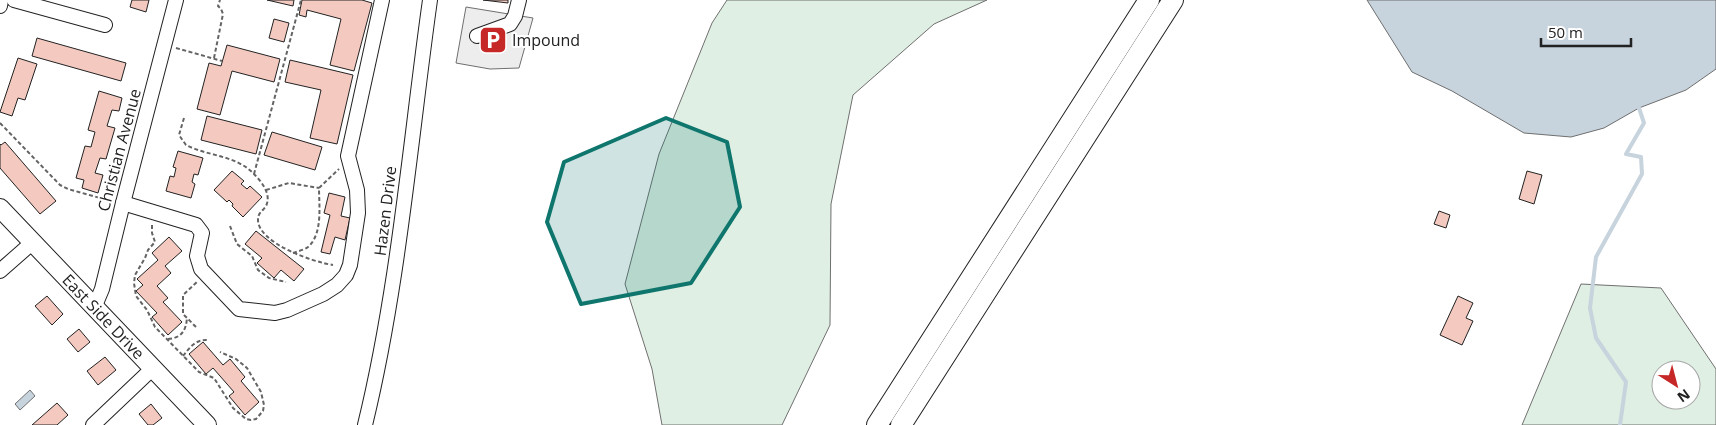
<svg xmlns="http://www.w3.org/2000/svg" width="1716" height="425" font-family="'Open Sans',sans-serif">
	<style>
		.green { fill: #e0efe3; stroke: #6f6f6f; fill-rule: evenodd }
		.parking { fill: #ededed; stroke: #6f6f6f }
		.water { fill: #c7d3dd; stroke: #6f6f6f }
		.lines { fill: none; stroke-linecap: round; stroke-linejoin: round }
		.stream { stroke: #c7d3dd; stroke-width: 4 }
		.building { fill: #f3c9c0; stroke: #222 }
		.minor-casing { stroke: #222; stroke-width: 16 }
		.major-casing { stroke: #222; stroke-width: 20 }
		.highway-casing { stroke: #222; stroke-width: 22 }
		.path { stroke: #646464; stroke-width: 2; stroke-dasharray: 4 2.5; stroke-linecap: butt }
		.minor { stroke: #fff; stroke-width: 14 }
		.major { stroke: #fff; stroke-width: 18 }
		.highway { stroke: #fff; stroke-width: 20 }
		.marked { fill: #0f766e; fill-opacity: 0.2; stroke: #0f766e; stroke-width: 4; stroke-linejoin: round }
		.labels { text-anchor: middle; stroke-width: 4; stroke-linejoin: round; paint-order: stroke }
		.poi-label { font-size: 16px; fill: #222; stroke: #fff; text-anchor: start }
		.street-label { font-size: 16px; fill: #222; stroke: #fff }
	</style>
	<rect width="100%" height="100%" fill="#fff"/>
	<g class="green">
		<path d="M727 0H987L934 24 853 95 831 204 830 325 782 425H662L652 369 625 284 659 154 712 23Z"/>
		<path d="M1581 284 1661 288 1716 369V425H1522ZM1661 370H1691V400H1661Z"/>
	</g>
	<path class="parking" d="M466 7 533 18 519 68 490 69 456 63Z"/>
	<g class="water">
		<path d="M1367 0H1716V69L1686 90 1639 108 1604 128 1571 137 1524 133 1452 91 1412 72Z"/>
		<path d="M30 390 35 396 20 410 15 404Z"/>
	</g>
	<g class="lines">
		<path class="stream" d="M1620 425 1626 382 1596 338 1590 308 1596 257 1642 174 1641 157 1626 154 1644 123 1639 108"/>
	</g>
	<g class="building">
		<path d="M132 0H149L146 12 130 7Z"/>
		<path d="M267 0H294L293 6Z"/>
		<path d="M302 0H362L372 3 354 71 330 65 341 19 307 10 306 17 299 15Z"/>
		<path d="M483 0H508V3Z"/>
		<path d="M274 19 289 23 284 42 269 38Z"/>
		<path d="M37 38 126 63 121 81 32 56Z"/>
		<path d="M227 45 280 59 274 82 232 71 220 115 197 109 209 63 221 66Z"/>
		<path d="M18 58 37 64 25 100 18 98 12 116 0 112Z"/>
		<path d="M290 60 353 75 337 144 310 138 321 90 285 82Z"/>
		<path d="M99 91 122 98 119 111 112 110 107 126 115 128 106 159 100 158 95 173 103 175 98 193 82 188 84 180 76 178 85 146 91 147 95 132 88 130Z"/>
		<path d="M207 116 262 130 256 154 201 140Z"/>
		<path d="M272 132 322 147 315 170 264 155Z"/>
		<path d="M5 142 56 201 40 214 0 168V144L1 145Z"/>
		<path d="M178 151 203 158 198 175 194 174 192 182 195 184 191 198 166 191 170 176 174 177 176 168 173 167Z"/>
		<path d="M232 171 244 181 241 184 247 189 250 186 262 197 243 217 232 206 233 204 229 200 227 202 214 190Z"/>
		<path d="M1527 171 1542 175 1534 204 1519 199Z"/>
		<path d="M329 193 345 197 341 216 350 218 345 240 335 237 330 254 321 252 330 215 324 213Z"/>
		<path d="M1439 211 1450 215 1446 228 1434 224Z"/>
		<path d="M256 231 304 269 294 281 281 270 274 278 257 263 262 258 245 244Z"/>
		<path d="M169 237 182 251 165 266 171 273 157 286 168 298 163 302 182 322 168 335 152 317 157 313 136 291 143 285 137 279 158 260 152 253Z"/>
		<path d="M47 296 63 314 52 325 35 306Z"/>
		<path d="M1458 296 1473 303 1466 318 1473 321 1462 345 1440 335Z"/>
		<path d="M79 329 90 342 78 352 67 339Z"/>
		<path d="M203 342 223 365 230 359 245 377 241 381 259 402 245 415 229 396 234 392 213 368 206 374 189 354Z"/>
		<path d="M105 357 116 370 98 385 87 371Z"/>
		<path d="M57 403 68 415 57 425H32Z"/>
		<path d="M151 404 162 418 153 425H148L139 414Z"/>
	</g>
	<g class="lines">
		<g class="minor-casing">
			<g id="minor">
				<path d="M14 0 105 25"/>
				<path d="M0 6 1 0"/>
				<path d="M477 36 510 24 515 16 519 0"/>
				<path d="M123 203 196 225 202 233 197 256 201 269 239 309 275 313 287 310 323 294 337 285 346 275 350 265 358 213 357 190 348 156 382 0"/>
				<path d="M0 271 33 242"/>
				<path d="M94 308 102 289 123 203 176 0"/>
				<path d="M93 425 152 369"/>
				<path d="M365 425C399 285 410 142 430 0"/>
			</g>
		</g>
		<g class="major-casing">
			<g id="major">
				<path id="s1" d="M0 208 207 425"/>
			</g>
		</g>
		<g class="highway-casing">
			<g id="highway">
				<path d="M877 425 1149 0"/>
				<path d="M901 425 1173 0"/>
			</g>
		</g>
		<g class="path">
			<path d="M176 48 222 61"/>
			<path d="M214 58 223 14 221 9 218 6 220 0"/>
			<path d="M184 118 179 135 186 145C207 156 235 155 253 173 261 181 272 194 266 206 263 211 258 213 258 219 257 243 313 262 333 265"/>
			<path d="M0 123 60 185 68 189 111 201"/>
			<path d="M254 174 301 0"/>
			<path d="M266 190 289 183 319 188"/>
			<path d="M152 225V233L155 242 148 250 145 258 135 275 134 283 136 296 147 310 155 327 199 372 214 378 233 408 246 419 251 420 256 419 263 411 264 405 261 392 247 368 236 359 220 352"/>
			<path d="M230 226 237 244 252 256 258 270 269 278 286 282"/>
			<path d="M293 253C298 251 304 250 308 247 323 234 319 205 319 188L339 169"/>
			<path d="M196 327 183 314V295L197 282"/>
			<path d="M168 339C182 338 186 330 187 318"/>
			<path d="M183 356C190 347 196 339 208 340"/>
		</g>
		<use href="#minor" class="minor"/>
		<use href="#major" class="major"/>
		<use href="#highway" class="highway"/>
	</g>
	<path class="marked" d="M666 118 727 142 740 207 691 283 581 304 547 222 564 162Z"/>
	<defs>
		<g id="parking-square" transform="scale(1.4375)"><rect x="-9" y="-9" width="18" height="18" rx="4" fill="#c62828" stroke="#fff"/><path d="M-3.5-5.5H1a3.5 3.5 0 0 1 0 7H-1V5.5H-3.5ZM-1-3.4V-.6H.8a1.4 1.4 0 0 0 0-2.8Z" fill="#fff"/></g>
	</defs>
	<g fill-rule="evenodd">
		<use href="#parking-square" x="493" y="40"/>
	</g>
	<g class="labels">
		<g class="poi-label">
			<text x="512" y="46">Impound</text>
		</g>
		<g class="street-label">
			<text transform="translate(119 150) rotate(-75)" y="6">Christian Avenue</text>
			<text transform="translate(385 211) rotate(-83)" y="6">Hazen Drive</text>
			<text dy="6" stroke="none"><textPath href="#s1" startOffset="150">East Side Drive</textPath></text>
		</g>
	</g>
	<g transform="translate(1676 385) rotate(144)"><circle r="24" fill="#ffffff" stroke="#a7a7a7"/>
	<path d="M0-4L9 19L0 12L-9 19Z" fill="#c62828"/>
	<text y="-8" font-size="14" font-weight="bold" text-anchor="middle" fill="#222222">N</text>
	</g>
	<path d="M1541 38v8h90v-8" fill="none" stroke="#222222" stroke-width="2.5"/>
	<text x="1548" y="38" font-size="15" fill="#222222" stroke="#ffffff" stroke-width="4" paint-order="stroke">50 m</text>
</svg>
